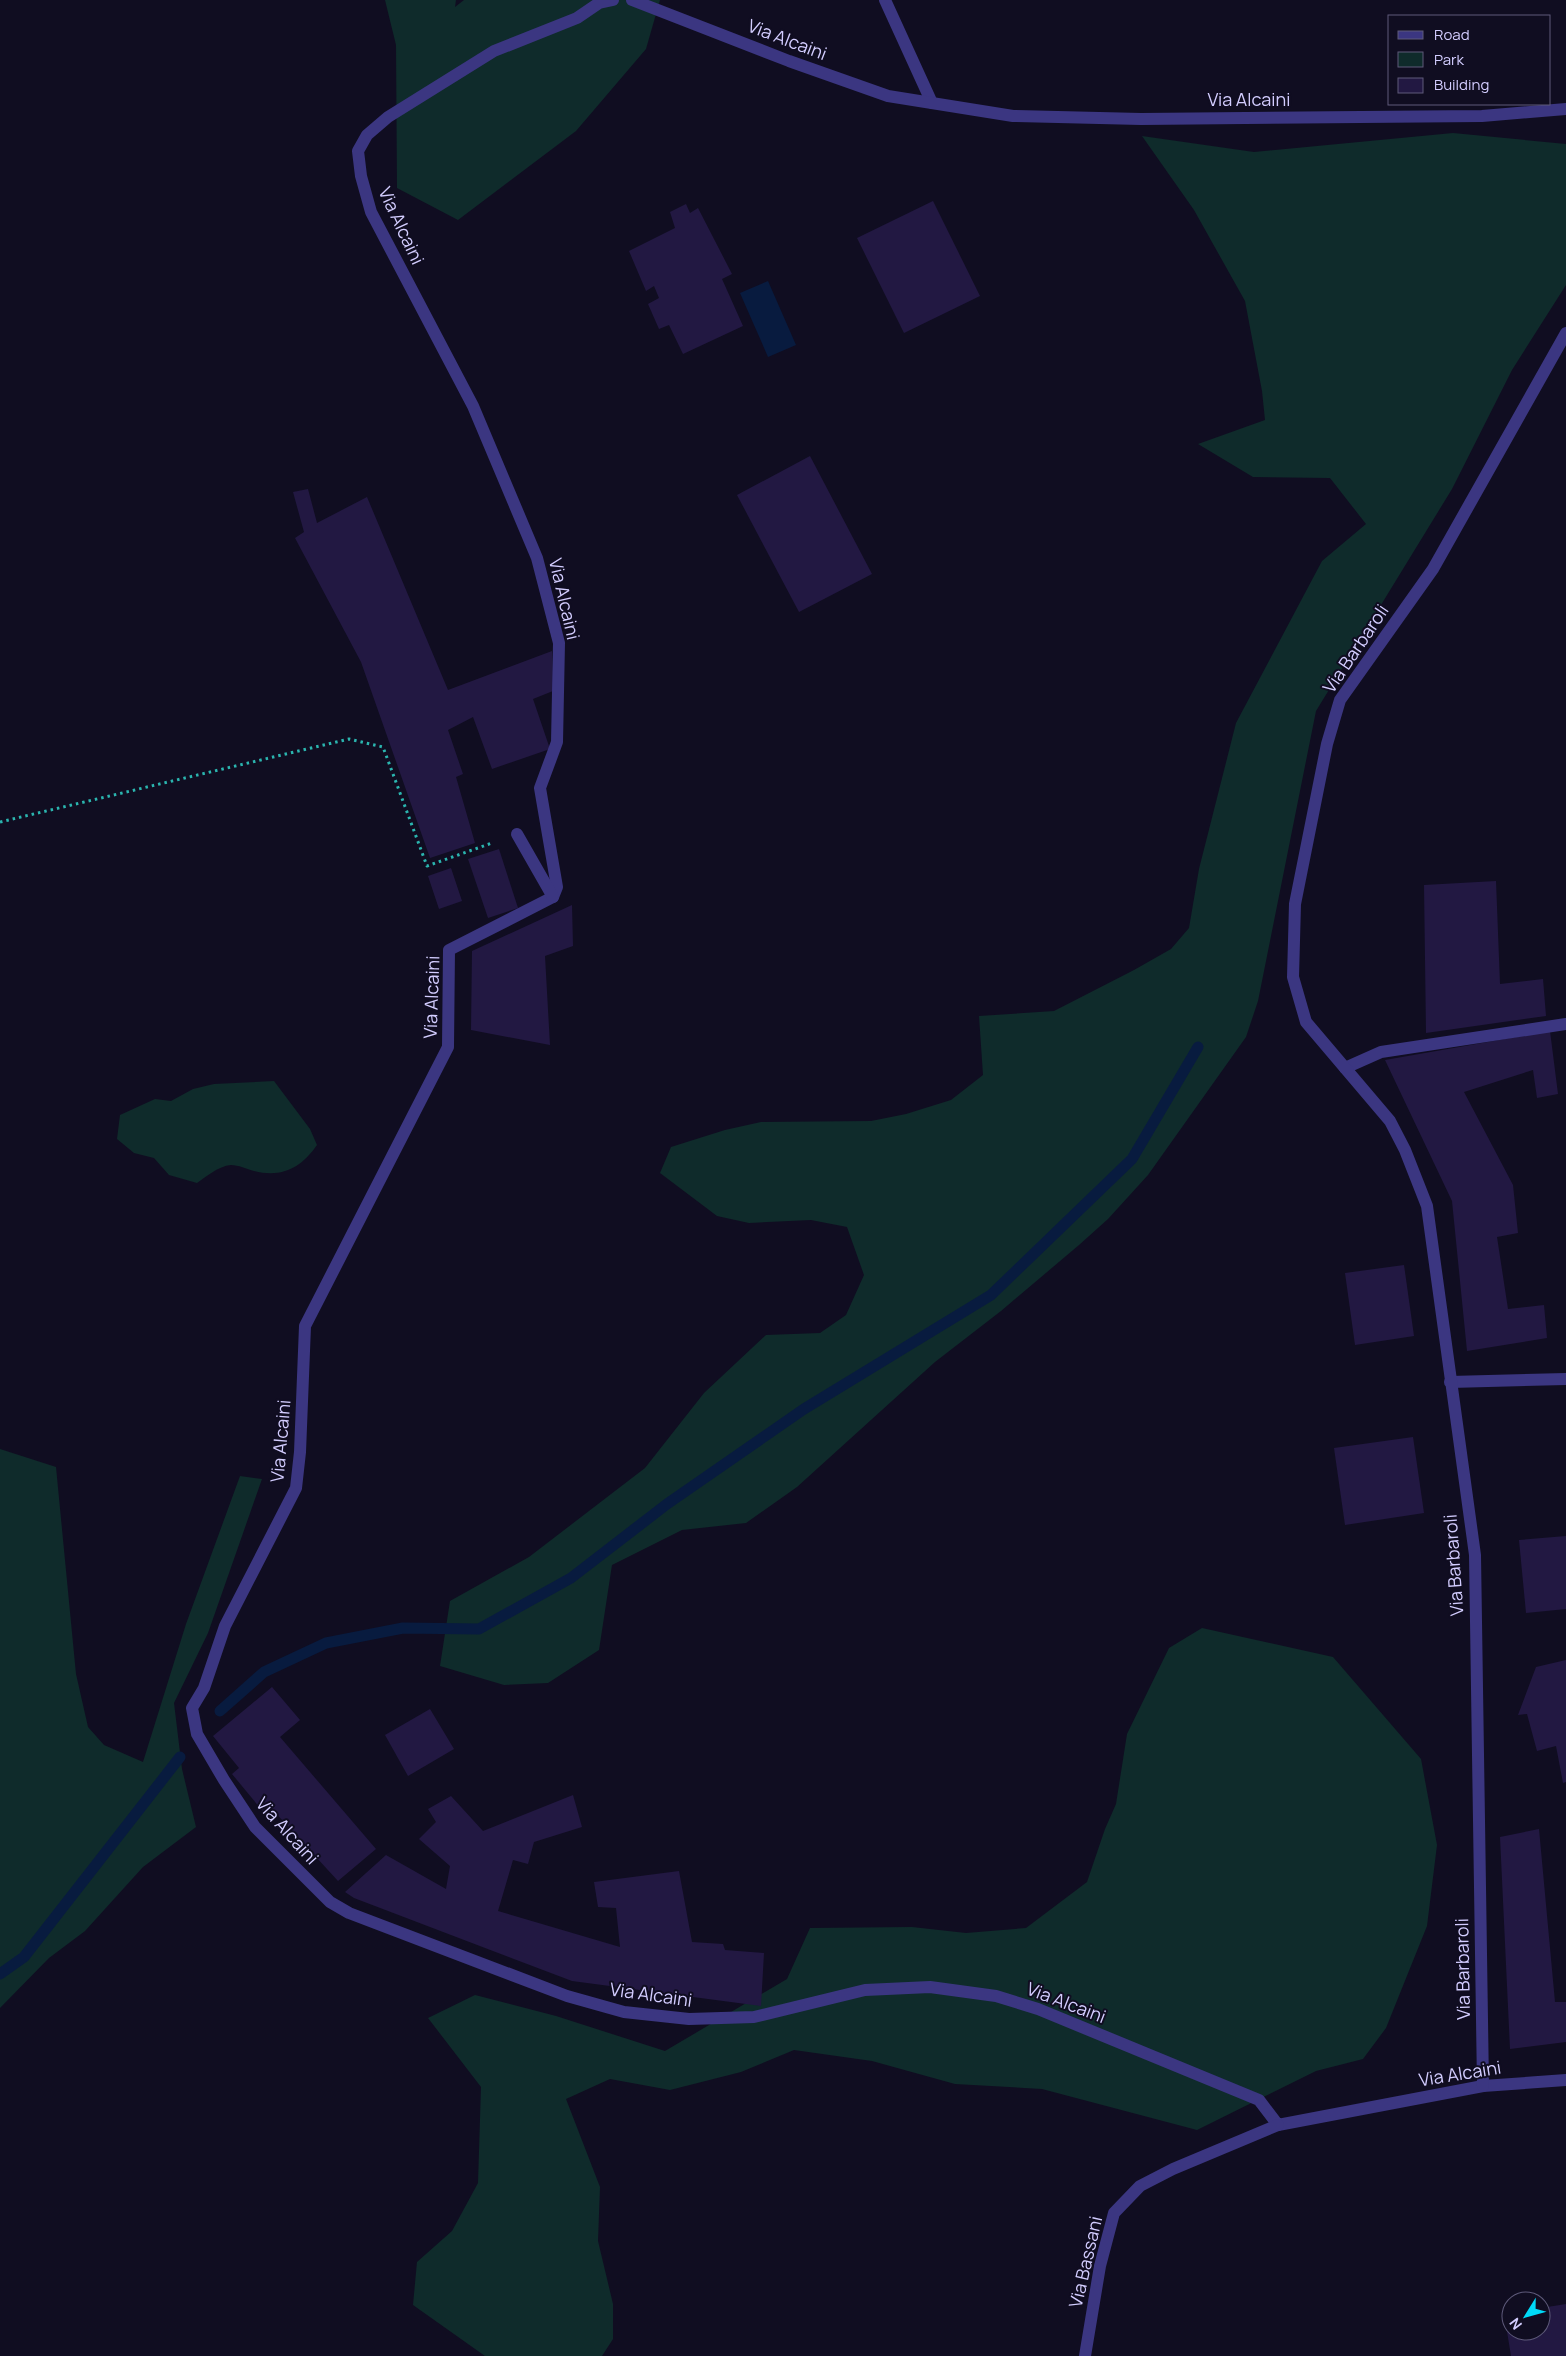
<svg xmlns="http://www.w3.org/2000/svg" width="1566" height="2356" font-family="Manrope,sans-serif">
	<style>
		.green { fill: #0f2b2b }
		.water { fill: #081b3f }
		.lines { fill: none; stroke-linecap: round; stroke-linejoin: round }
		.stream { stroke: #081b3f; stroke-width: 11 }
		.building { fill: #221842 }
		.path { stroke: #2bb5af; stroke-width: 3; stroke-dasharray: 2.5 4; stroke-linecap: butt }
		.service { stroke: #3b3681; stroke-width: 12 }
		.minor { stroke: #3b3681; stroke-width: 12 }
		.labels { text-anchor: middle; stroke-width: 4; stroke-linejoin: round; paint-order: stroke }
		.street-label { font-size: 18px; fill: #d3cdff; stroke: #100d21 }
	</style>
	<rect width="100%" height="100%" fill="#100d21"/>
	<g class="green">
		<path d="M385 0H456L455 7 464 0H660L646 49 576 131 458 220 397 188 396 45Z"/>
		<path d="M1453 133 1566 144V285L1512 370 1452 489 1316 711 1258 1001 1246 1037 1148 1175 1108 1219 1079 1245 1001 1311 935 1362 797 1487 746 1523 682 1530 612 1565 599 1650 548 1683 504 1685 440 1666 450 1601 529 1557 645 1468 704 1393 766 1335 820 1333 846 1315 864 1275 847 1227 811 1220 749 1223 717 1216 660 1173 671 1147 725 1130 761 1122 871 1121 906 1114 951 1100 983 1075 979 1016 1054 1011 1134 970 1171 949 1189 928 1199 869 1236 723 1322 561 1366 524 1330 478 1253 477 1198 444 1265 420 1262 391 1245 301 1194 210 1142 136 1254 152Z"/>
		<path d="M274 1081 310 1129 317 1145C301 1168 282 1178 254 1171 247 1169 238 1165 231 1165 218 1166 206 1177 197 1183L169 1175 154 1158 134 1153 117 1139 120 1115 155 1099 171 1101 193 1089 214 1084Z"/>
		<path d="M0 1449 56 1467 76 1674 88 1727 104 1745 143 1762 186 1624 240 1476 262 1479 208 1633 174 1703 182 1769 196 1827 143 1867 85 1931 49 1958 0 2008Z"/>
		<path d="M1202 1628 1333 1657 1421 1759 1437 1845 1427 1926 1386 2028 1363 2059 1316 2071 1197 2130 1042 2089 955 2084 872 2061 794 2050 741 2072 670 2090 610 2079 566 2099 600 2187 598 2241 613 2304V2339L602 2356H485L413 2305 417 2262 452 2231 478 2183 481 2087 428 2018 475 1995 556 2016 665 2051 787 1979 810 1928 912 1927 966 1933 1026 1928 1087 1882 1105 1829 1116 1804 1127 1734 1169 1648Z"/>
	</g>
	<path class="water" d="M768 281 796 345 768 357 740 293Z"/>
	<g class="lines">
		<g class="stream">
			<path d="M220 1711 264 1672 326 1643 403 1628 479 1629 571 1578 667 1504 804 1409 991 1295 1132 1159 1198 1047"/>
			<path d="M0 1974 24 1957 180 1757"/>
		</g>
	</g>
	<g class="building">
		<path d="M933 201 980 296 904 333 857 238Z"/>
		<path d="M686 204 690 213 698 208 732 274 722 279 743 326 683 354 669 325 659 329 648 304 659 298 654 286 646 291 629 251 675 228 670 212Z"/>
		<path d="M810 456 872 574 799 612 737 495Z"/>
		<path d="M308 489 317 523 367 497 448 690 552 651 553 691 533 699 550 749 492 769 473 717 448 730 463 774 456 777 475 843 430 858 361 662 295 538 304 532 293 492Z"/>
		<path d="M499 849 518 908 488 918 468 859Z"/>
		<path d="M451 868 462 901 439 909 428 876Z"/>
		<path d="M1496 881 1500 984 1543 979 1546 1016 1426 1033 1424 885Z"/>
		<path d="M572 905 573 946 545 956 550 1045 471 1030 472 951Z"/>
		<path d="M1550 1031 1558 1094 1537 1098 1533 1070 1464 1092 1513 1185 1518 1233 1497 1237 1508 1309 1544 1305 1547 1338 1467 1351 1452 1201 1385 1060Z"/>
		<path d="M1404 1265 1414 1336 1355 1345 1345 1273Z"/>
		<path d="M1413 1437 1424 1513 1345 1525 1334 1448Z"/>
		<path d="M1566 1536V1609L1526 1613 1519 1540Z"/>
		<path d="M1566 1660V1782L1563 1783 1556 1746 1537 1751 1527 1714 1518 1715 1536 1667Z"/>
		<path d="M272 1687 300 1720 280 1737 376 1849 338 1881 272 1809 265 1814 232 1774 239 1768 213 1736Z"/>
		<path d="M430 1709 454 1749 408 1776 385 1735Z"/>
		<path d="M573 1795 582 1827 534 1842 528 1864 513 1860 498 1911 620 1947 616 1908 598 1907 594 1882 679 1871 692 1942 723 1944 725 1950 764 1953 761 2006 572 1981 354 1898 345 1892 386 1855 446 1889 450 1866 419 1839 436 1822 428 1809 451 1796 483 1831Z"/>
		<path d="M1539 1829 1555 2002H1566V2042L1510 2049 1500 1837Z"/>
		<path d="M1566 2304V2356H1511L1504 2313 1511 2312V2331H1541V2308Z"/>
	</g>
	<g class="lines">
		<path class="path" d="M0 822 349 739 383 747 427 866 492 843"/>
		<path class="service" d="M885 0 932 103"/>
		<g class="minor">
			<path d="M613 0 599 3 577 18 494 51 388 117 367 135 358 151 361 176 371 212 473 406 537 558 559 643 557 742 540 788 557 887 553 897 449 950 448 1047 305 1326 300 1452 296 1488 225 1626 204 1688 192 1708 197 1734 224 1780 255 1827 330 1902 349 1913 567 1996 624 2012 689 2019 754 2017 865 1990 930 1987 996 1996 1038 2009 1259 2100 1278 2125 1483 2086 1566 2080"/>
			<path d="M632 0 789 61 888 96 1013 116 1141 119 1482 116 1566 109"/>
			<path d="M517 834 553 897"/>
			<path d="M1345 1068 1381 1052 1566 1024"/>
			<path d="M1450 1382 1566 1379"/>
			<path d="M1483 2086 1475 1555 1427 1206 1405 1150 1390 1121 1306 1022 1293 977 1295 904 1327 744 1340 700 1433 569 1566 333"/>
			<path d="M1085 2356 1100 2266 1114 2213 1140 2186 1173 2169 1278 2125"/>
		</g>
	</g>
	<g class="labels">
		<g class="street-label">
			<text transform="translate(787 40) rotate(21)" y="6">Via Alcaini</text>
			<text x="1249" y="106">Via Alcaini</text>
			<text transform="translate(401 226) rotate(65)" y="6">Via Alcaini</text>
			<text transform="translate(564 599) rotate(77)" y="6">Via Alcaini</text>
			<text transform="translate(1356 649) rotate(-56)" y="6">Via Barbaroli</text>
			<text transform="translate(432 997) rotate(-88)" y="6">Via Alcaini</text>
			<text transform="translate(281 1441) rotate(-85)" y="6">Via Alcaini</text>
			<text transform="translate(1454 1565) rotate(-94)" y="6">Via Barbaroli</text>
			<text transform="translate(287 1831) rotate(48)" y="6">Via Alcaini</text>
			<text transform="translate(1463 1969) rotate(-91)" y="6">Via Barbaroli</text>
			<text transform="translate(651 1995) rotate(8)" y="6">Via Alcaini</text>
			<text transform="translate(1066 2003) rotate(21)" y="6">Via Alcaini</text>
			<text transform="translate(1460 2074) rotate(-9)" y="6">Via Alcaini</text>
			<text transform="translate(1086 2262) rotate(-77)" y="6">Via Bassani</text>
		</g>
	</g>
	<rect x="1388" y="15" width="162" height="90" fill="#100d21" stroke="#5e5a7a"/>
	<rect x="1398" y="31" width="25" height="8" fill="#3b3681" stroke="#5e5a7a"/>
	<text x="1434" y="40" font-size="15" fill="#d3cdff">Road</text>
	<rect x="1398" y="52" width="25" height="15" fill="#0f2b2b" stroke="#5e5a7a"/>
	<text x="1434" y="65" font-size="15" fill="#d3cdff">Park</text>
	<rect x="1398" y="78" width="25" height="15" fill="#221842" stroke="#5e5a7a"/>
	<text x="1434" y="90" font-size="15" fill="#d3cdff">Building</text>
	<g transform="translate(1526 2316) rotate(233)"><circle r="24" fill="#100d21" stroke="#5e5a7a"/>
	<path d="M0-4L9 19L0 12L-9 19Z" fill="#00daf8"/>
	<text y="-8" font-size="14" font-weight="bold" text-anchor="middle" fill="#d3cdff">N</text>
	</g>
</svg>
